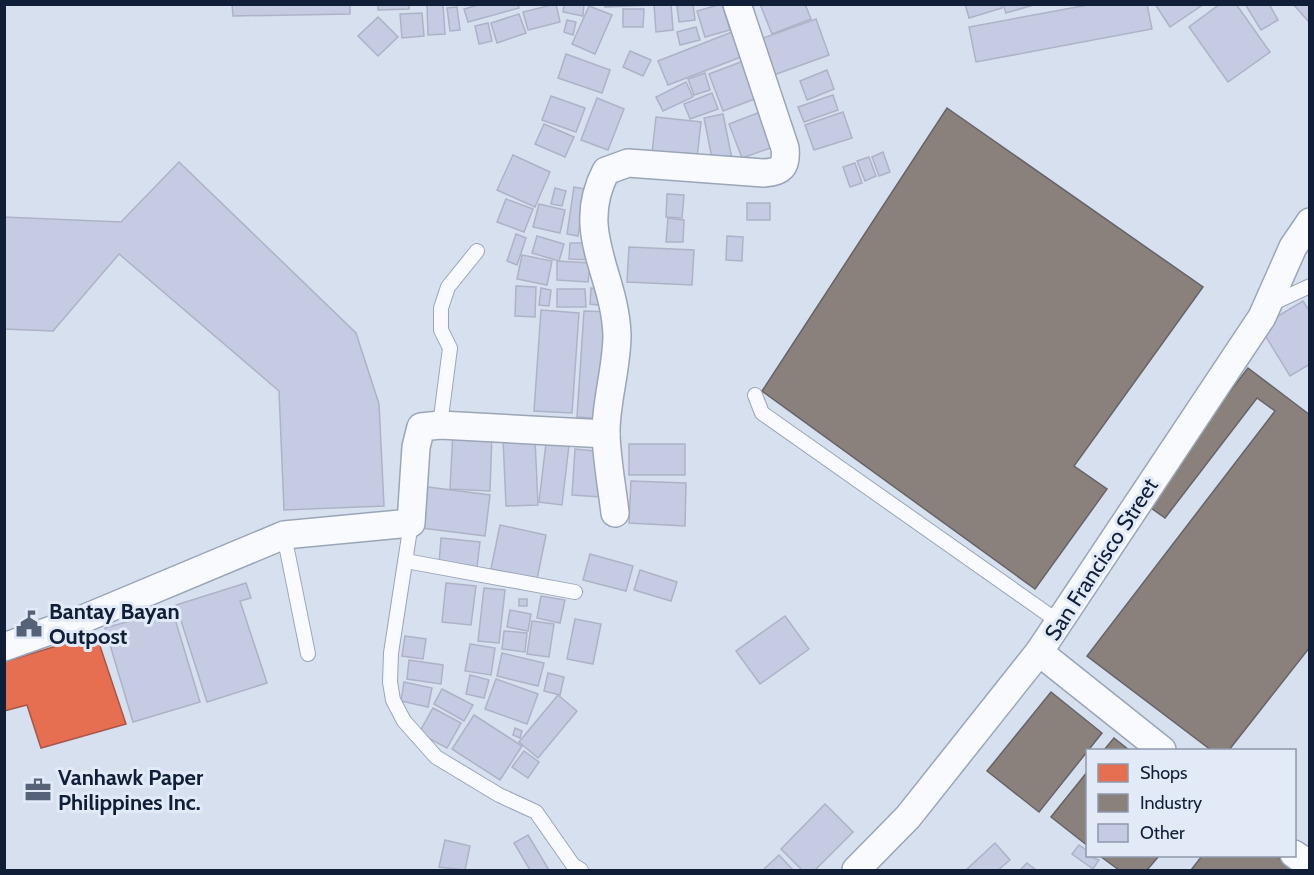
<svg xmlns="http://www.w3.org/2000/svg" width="1314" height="875" font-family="Cabin,sans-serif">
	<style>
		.shops { fill: #e76f51; stroke: #a6574a; stroke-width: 1.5 }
		.industry { fill: #8a817c; stroke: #656368; stroke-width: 1.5 }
		.building { fill: #c6cbe4; stroke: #aeb2c7; stroke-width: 1.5 }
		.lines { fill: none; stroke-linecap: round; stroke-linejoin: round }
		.lane-casing { stroke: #9aa5b8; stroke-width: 16 }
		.street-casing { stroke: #9aa5b8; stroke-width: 30 }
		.lane { stroke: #f9fafd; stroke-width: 14 }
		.street { stroke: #f9fafd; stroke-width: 27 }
		.labels { text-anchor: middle; stroke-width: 6; stroke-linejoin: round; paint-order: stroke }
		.street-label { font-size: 22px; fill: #101e38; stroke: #e2eaf8 }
		.poi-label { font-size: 22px; font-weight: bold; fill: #101e38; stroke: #e2eaf8; text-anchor: start }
	</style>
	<rect width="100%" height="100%" fill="#d7e0ef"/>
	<path class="shops" d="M96 634 126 724 41 748 27 705 4 711V662Z"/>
	<g class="industry">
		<path d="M947 108 1203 287 1074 466 1107 489 1035 589 762 391Z"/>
		<path d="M1248 368 1310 415V647L1229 750H1211L1087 656 1275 411 1257 398 1165 518 1144 503Z"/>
		<path d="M1051 692 1102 733 1039 812 987 771Z"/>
		<path d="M1114 738 1129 750H1104Z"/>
		<path d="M1088 771V846L1051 817Z"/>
		<path d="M1100 856H1159L1147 870H1119Z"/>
		<path d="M1202 856H1276L1296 870H1191Z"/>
	</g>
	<g class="building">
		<path d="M232 4H350V14L233 16Z"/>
		<path d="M378 4H409V9L378 10Z"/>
		<path d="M443 4 445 34 428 35 427 5Z"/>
		<path d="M482 4H518L519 8 468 22 464 9Z"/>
		<path d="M556 4 560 22 528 30 523 12Z"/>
		<path d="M564 4H584L583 16 563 12Z"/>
		<path d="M605 4H653V5L605 7Z"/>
		<path d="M654 4H671L673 30 656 32Z"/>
		<path d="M693 4 695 20 679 22 677 6Z"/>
		<path d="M722 4 730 30 705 37 697 11Z"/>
		<path d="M760 4H805L811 19 772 34Z"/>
		<path d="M965 4H1001L1002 8 969 18Z"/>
		<path d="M1003 4H1037L1006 13Z"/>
		<path d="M1093 4H1147L1152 29 976 62 969 27Z"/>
		<path d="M1155 4H1204L1170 27Z"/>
		<path d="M1220 4H1236L1270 52 1228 82 1189 27Z"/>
		<path d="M1245 4H1269L1278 20 1261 30Z"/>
		<path d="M1293 4H1310V19L1308 21Z"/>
		<path d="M589 6 612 15 595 54 572 44Z"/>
		<path d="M457 7 460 30 450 31 447 8Z"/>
		<path d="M623 9H644L643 27H623Z"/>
		<path d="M422 13 424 36 402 38 400 14Z"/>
		<path d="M519 14 526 33 497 43 491 23Z"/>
		<path d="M378 17 398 37 378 56 358 36Z"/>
		<path d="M816 19 829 55 771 76 758 40Z"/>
		<path d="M567 20 576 22 573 35 564 32Z"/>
		<path d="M488 23 492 41 479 44 475 26Z"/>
		<path d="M696 27 700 40 680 45 677 32Z"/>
		<path d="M732 32 741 57 668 85 658 61Z"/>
		<path d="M630 51 651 60 643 76 623 67Z"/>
		<path d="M566 54 610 70 602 93 558 78Z"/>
		<path d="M746 60 760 97 723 111 709 74Z"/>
		<path d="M827 70 834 89 807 100 800 81Z"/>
		<path d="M705 73 710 90 694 95 688 79Z"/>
		<path d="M686 82 693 97 663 111 656 97Z"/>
		<path d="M712 93 718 109 690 119 684 104Z"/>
		<path d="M833 95 838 110 804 122 798 107Z"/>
		<path d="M551 96 585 108 576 132 542 120Z"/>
		<path d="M597 98 624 109 608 150 581 140Z"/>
		<path d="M763 111 776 146 742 158 729 124Z"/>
		<path d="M843 112 852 138 814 150 805 125Z"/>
		<path d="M723 114 732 159 713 163 704 118Z"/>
		<path d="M656 117 701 122 697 158 652 153Z"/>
		<path d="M544 124 574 137 565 157 535 144Z"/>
		<path d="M883 152 890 172 879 176 872 157Z"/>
		<path d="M513 155 550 172 535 207 497 190Z"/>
		<path d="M869 157 876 176 865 181 857 161Z"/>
		<path d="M179 162 356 333 379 404 384 506 284 510 279 391 119 254 53 331 4 329V217L121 222Z"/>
		<path d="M855 163 862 183 850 187 843 167Z"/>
		<path d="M574 187 585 189 578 236 567 234Z"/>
		<path d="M555 188 566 191 562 206 551 204Z"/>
		<path d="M667 194 684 195 682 218 666 217Z"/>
		<path d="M506 199 533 209 524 232 497 222Z"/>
		<rect x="747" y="203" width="23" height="17"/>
		<path d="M539 204 565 210 560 233 533 227Z"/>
		<path d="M668 218 684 220 683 242H666Z"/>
		<path d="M516 234 526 238 517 265 507 261Z"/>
		<path d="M537 236 564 244 559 261 532 253Z"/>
		<path d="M727 236 743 237 742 261 726 260Z"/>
		<path d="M570 243H593V260L569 259Z"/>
		<path d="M629 247 694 250 692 285 627 282Z"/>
		<path d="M522 255 552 261 547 285 517 279Z"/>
		<path d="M557 261 590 263 588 282 557 280Z"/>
		<path d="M516 286 536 287 535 317 515 316Z"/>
		<path d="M541 288 551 290 549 306 539 305Z"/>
		<path d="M591 288 608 289 606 306 590 304Z"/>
		<path d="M557 289H585L586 307H557Z"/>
		<path d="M1303 301 1310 312V364L1290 376 1260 327Z"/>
		<path d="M541 310 579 313 572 413 534 411Z"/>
		<path d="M584 311 613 312 606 419 577 417Z"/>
		<path d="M453 431 492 433 490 491 450 489Z"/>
		<path d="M503 438 535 439 538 505 506 506Z"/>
		<path d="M546 443 569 445 562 505 539 502Z"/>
		<rect x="629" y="444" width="56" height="31"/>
		<path d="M575 449 604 452 601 497 572 495Z"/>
		<path d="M631 481 686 483 685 526 629 523Z"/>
		<path d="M428 487 490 495 485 536 422 528Z"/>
		<path d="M500 525 546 535 537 579 491 569Z"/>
		<path d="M441 538 480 542 477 567 439 564Z"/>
		<path d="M590 554 633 566 626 591 583 580Z"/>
		<path d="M640 570 677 582 671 601 634 590Z"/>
		<path d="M246 583 251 598 240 601 267 683 207 702 176 605Z"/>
		<path d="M446 583 476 586 471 625 442 622Z"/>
		<path d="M484 588 505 590 499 643 478 641Z"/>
		<path d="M541 596 565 600 560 623 537 618Z"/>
		<rect x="519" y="599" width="8" height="7"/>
		<path d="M172 609 200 702 133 722 105 628Z"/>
		<path d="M510 610 531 614 528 631 507 627Z"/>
		<path d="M785 616 809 649 760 684 736 651Z"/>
		<path d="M575 619 601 624 593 664 567 659Z"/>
		<path d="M532 621 554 624 549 657 527 654Z"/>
		<path d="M504 631 527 633 525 652 502 649Z"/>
		<path d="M405 636 426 639 423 659 402 656Z"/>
		<path d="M470 644 495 648 491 675 465 671Z"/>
		<path d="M502 653 544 663 538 686 497 676Z"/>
		<path d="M409 660 443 665 441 684 407 679Z"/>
		<path d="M548 673 564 677 560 695 544 691Z"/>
		<path d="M470 675 489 680 484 698 466 694Z"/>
		<path d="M496 679 538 694 527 724 485 709Z"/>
		<path d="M404 682 432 688 428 707 401 701Z"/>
		<path d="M442 689 473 705 464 721 434 704Z"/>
		<path d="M558 695 577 711 538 758 519 742Z"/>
		<path d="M433 708 461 723 447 748 419 733Z"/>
		<path d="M474 715 522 746 500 780 452 749Z"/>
		<path d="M515 728 522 731 520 738 513 735Z"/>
		<path d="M524 751 539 762 528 778 512 767Z"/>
		<path d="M825 804 853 832 815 870H802L781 849Z"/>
		<path d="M528 835 549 870H530L514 843Z"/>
		<path d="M445 840 470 846 465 870 439 867Z"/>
		<path d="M995 843 1010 860 998 870H966Z"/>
		<path d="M1079 845 1088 851V856L1099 860 1093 869 1072 854Z"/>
		<path d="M779 855 793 870H763Z"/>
		<path d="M1027 863 1036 870H1020Z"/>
	</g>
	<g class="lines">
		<g class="lane-casing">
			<g id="lane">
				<path d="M1269 305 1310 286"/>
				<path d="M755 395 762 413 1059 622"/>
				<path d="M440 425 450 348 441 330V308L448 287 477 251"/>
				<path d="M411 523 391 653 390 682 393 700 404 721 436 757 499 795 536 812 573 865 581 870"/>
				<path d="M284 535 308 654"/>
				<path d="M406 561 575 592"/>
			</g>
		</g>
		<g class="street-casing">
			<g id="street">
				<path d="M615 513C612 487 607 461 606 435 605 405 617 368 617 335 615 273 574 232 606 171L628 163 764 173C781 172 787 167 785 148L737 4"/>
				<path d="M4 647 83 619 284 535 411 523 416 447 421 427 440 425 606 434"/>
				<path d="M1039 652 1162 750"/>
				<path d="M1294 854 1310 865"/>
				<path d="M856 870 908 817 1039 652 1262 317 1293 247 1310 222"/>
			</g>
		</g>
		<use href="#lane" class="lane"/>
		<use href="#street" class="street"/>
	</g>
	<defs>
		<g id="civic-bare" transform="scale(2.07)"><path d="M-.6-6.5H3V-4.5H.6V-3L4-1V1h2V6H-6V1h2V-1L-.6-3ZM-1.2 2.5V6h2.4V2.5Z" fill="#566278" stroke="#e2eaf8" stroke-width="2.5" paint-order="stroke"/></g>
		<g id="office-bare" transform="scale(2.07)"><path d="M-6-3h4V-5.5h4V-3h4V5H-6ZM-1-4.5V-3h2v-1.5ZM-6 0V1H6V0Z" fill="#566278" stroke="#e2eaf8" stroke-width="2.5" paint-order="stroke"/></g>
	</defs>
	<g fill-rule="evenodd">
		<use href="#civic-bare" x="29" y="624"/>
		<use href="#office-bare" x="38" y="790"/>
	</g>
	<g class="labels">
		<g class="street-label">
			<text transform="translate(1101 559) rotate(-57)" y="8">San Francisco Street</text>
		</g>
		<g class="poi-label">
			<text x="49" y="619">Bantay Bayan<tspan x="49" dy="25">Outpost</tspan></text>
			<text x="58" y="785">Vanhawk Paper<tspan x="58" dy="25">Philippines Inc.</tspan></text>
		</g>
	</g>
	<rect width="1314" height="875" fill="none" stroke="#101e38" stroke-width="12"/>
	<rect x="1086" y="749" width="210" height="108" fill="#e2eaf8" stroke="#8e98ab" stroke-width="1.5"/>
	<rect x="1098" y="764" width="30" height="18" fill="#e76f51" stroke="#8e98ab" stroke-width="1.5"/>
	<text x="1140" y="779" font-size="18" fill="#101e38">Shops</text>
	<rect x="1098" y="794" width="30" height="18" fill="#8a817c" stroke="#8e98ab" stroke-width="1.5"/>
	<text x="1140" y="809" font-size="18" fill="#101e38">Industry</text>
	<rect x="1098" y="824" width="30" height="18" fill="#c6cbe4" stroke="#8e98ab" stroke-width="1.5"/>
	<text x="1140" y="839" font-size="18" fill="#101e38">Other</text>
</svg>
